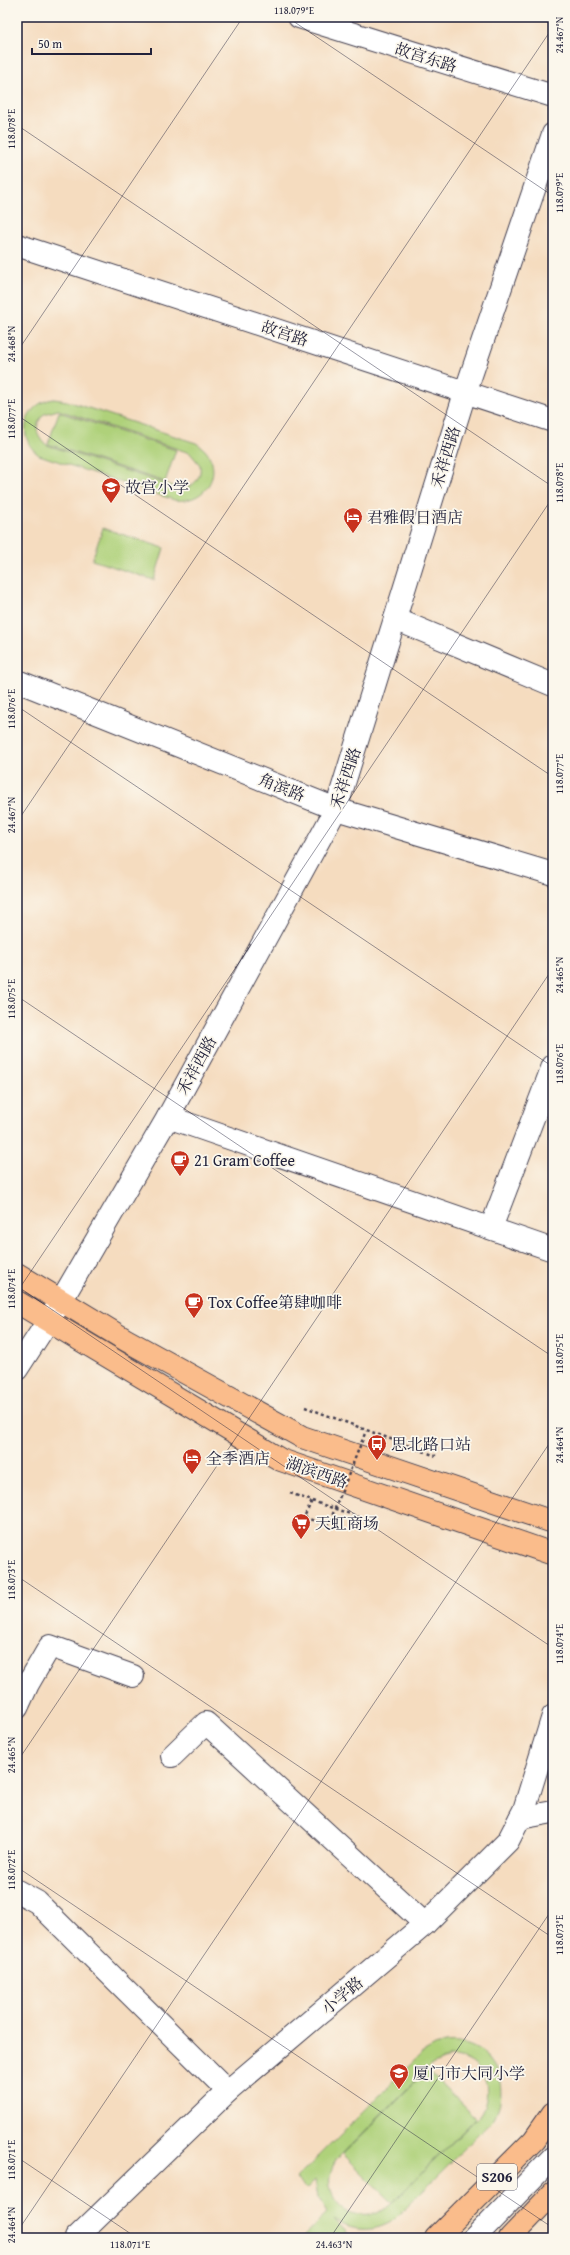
<svg xmlns="http://www.w3.org/2000/svg" width="570" height="2255" font-family="'Gentium Book Plus','Noto Serif SC',serif">
	<style>
		.green { fill: #afd17a; stroke: #687a5a; fill-rule: evenodd }
		.lines { fill: none; stroke-linecap: round; stroke-linejoin: round }
		.minor-casing { stroke: #423e4f; stroke-width: 24 }
		.major-casing { stroke: #423e4f; stroke-width: 24 }
		.path { stroke: #423e4f; stroke-width: 2.5; stroke-dasharray: 3 3; stroke-linecap: butt }
		.minor { stroke: #fff; stroke-width: 22 }
		.major { stroke: #fabc8b; stroke-width: 22 }
		.path-bridge { stroke: #423e4f; stroke-width: 2.5; stroke-dasharray: 3 3; stroke-linecap: butt }
		.ticks { fill: none; stroke: #22223b; stroke-width: 1; stroke-opacity: 0.45 }
		.labels { text-anchor: middle; stroke-width: 3.5; stroke-linejoin: round; paint-order: stroke }
		.shield { fill: #fbf7ec; stroke: #636270; stroke-width: 1 }
		.shield-label { font-size: 15px; font-weight: bold; fill: #22223b }
		.street-label { font-size: 16px; fill: #22223b; stroke: #fbf7ec }
		.poi-label { font-size: 16px; fill: #22223b; stroke: #fbf7ec; text-anchor: start }
		.neatline { fill: none; stroke: #22223b; stroke-width: 1.5 }
		.ticks-label { font-size: 10px; text-anchor: middle; fill: #22223b }
	</style>
	<rect width="100%" height="100%" fill="#fbf7ec"/>
	<filter id="ink" filterUnits="userSpaceOnUse"><feTurbulence type="fractalNoise" baseFrequency=".025" numOctaves="2"/><feDisplacementMap in="SourceGraphic" scale="8" xChannelSelector="R" yChannelSelector="G"/><feConvolveMatrix kernelMatrix="1 2 1 2 8 2 1 2 1" color-interpolation-filters="sRGB"/></filter>
	<filter id="wash" filterUnits="userSpaceOnUse"><feTurbulence type="fractalNoise" baseFrequency=".012" numOctaves="4" result="noise"/><feDisplacementMap in="SourceGraphic" scale="16" xChannelSelector="R" yChannelSelector="G"/><feGaussianBlur stdDeviation="0.9" result="paint"/><feColorMatrix in="noise" values="0 0 0 0 0 0 0 0 0 0 0 0 0 0 0 0 0 1.4 0 .05"/><feComposite in="paint" operator="in"/></filter>
	<g filter="url(#wash)">
		<rect width="100%" height="100%" fill="#f5dcbf"/>
		<g class="green">
			<path d="M54 399 67 401 196 443C228 462 211 505 174 500L39 455C15 438 25 402 54 399ZM58 410 190 453 200 465C202 478 193 489 179 488L47 445C35 437 34 425 44 414Z"/>
			<path d="M59 412 176 450 165 482 48 444Z"/>
			<path d="M103 528 164 548 154 580 92 560Z"/>
			<path d="M445 2043C488 2038 514 2081 494 2119L391 2222C372 2233 352 2231 334 2220L351 2238H301L327 2213 318 2198 315 2180 306 2189 296 2179 421 2054 435 2046ZM451 2057C484 2057 497 2092 478 2117L392 2203 476 2118 427 2070 343 2154 392 2203C359 2236 311 2197 337 2159L431 2065Z"/>
		</g>
	</g>
	<g filter="url(#ink)">
		<g class="lines">
			<g class="minor-casing">
				<g id="minor">
					<path d="M299 17 553 96"/>
					<path d="M17 245 553 421"/>
					<path d="M395 619 553 685"/>
					<path d="M17 681 336 809 553 874"/>
					<path d="M168 1117 553 1250"/>
					<path d="M491 1228 553 1066"/>
					<path d="M17 1369 61 1301 168 1117 336 809 465 393 553 134"/>
					<path d="M17 1708 28 1684 50 1646 133 1676"/>
					<path d="M172 1756 206 1723 425 1924"/>
					<path d="M520 1818 553 1812"/>
					<path d="M17 1891 37 1902 228 2091"/>
					<path d="M76 2238 228 2091 425 1924 508 1841 524 1810 553 1716"/>
					<path d="M474 2238 553 2157"/>
				</g>
			</g>
			<g class="major-casing">
				<g id="major">
					<path d="M17 1274 126 1340 302 1437 553 1522"/>
					<path d="M17 1302 281 1460 553 1554"/>
					<path d="M436 2238 534 2140 553 2113"/>
					<path d="M510 2238 553 2193"/>
				</g>
			</g>
			<g class="path">
				<path d="M305 1407 436 1456"/>
				<path d="M290 1493 312 1501 304 1517 328 1526"/>
				<path d="M312 1501 377 1523"/>
			</g>
			<use href="#minor" class="minor"/>
			<use href="#major" class="major"/>
			<path class="path-bridge" d="M328 1526 366 1431"/>
		</g>
	</g>
	<path class="ticks" d="M287 17 553 196M17 125 553 487M17 352 243 17M17 415 553 777M17 706 553 1067M17 822 553 27M17 996 553 1357M17 1286 553 1648M17 1292 553 497M17 1576 553 1938M17 1762 553 968M17 1867 553 2228M17 2157 137 2238M17 2232 553 1438M330 2238 553 1908"/>
	<defs>
		<g id="school-pin" transform="scale(1)"><path d="M0 17L-7.5 6A9.5 9.5 0 1 1 7.5 6Z" fill="#c8321e" stroke="#fbf7ec"/><path d="M0-5L7-2L0 1L-7-2ZM-4 1L0 2.5L4 1V4Q0 6-4 4Z" fill="#fff"/></g>
		<g id="hotel-pin" transform="scale(1)"><path d="M0 17L-7.5 6A9.5 9.5 0 1 1 7.5 6Z" fill="#c8321e" stroke="#fbf7ec"/><path d="M-6-4.5h1.5V1H6V5H4.5V3h-9V5H-6ZM-4 0a1.8 1.8 0 1 1 3.6 0ZM.5 0V-2.5h3Q6-2.5 6 0Z" fill="#fff"/></g>
		<g id="cafe-pin" transform="scale(1)"><path d="M0 17L-7.5 6A9.5 9.5 0 1 1 7.5 6Z" fill="#c8321e" stroke="#fbf7ec"/><path d="M-5.5-4.5H6V0H3Q3 3.5 0 3.5H-2.5Q-5.5 3.5-5.5 0ZM3-3.2v2h1.7v-2ZM-6 4.5H4V6H-6Z" fill="#fff"/></g>
		<g id="bus-pin" transform="scale(1)"><path d="M0 17L-7.5 6A9.5 9.5 0 1 1 7.5 6Z" fill="#c8321e" stroke="#fbf7ec"/><path d="M-5-6H5V4H4V6H2V4H-2V6H-4V4H-5ZM-3.5-4V0h7V-4ZM-3.5 1.2v1.5H-2V1.2ZM2 1.2v1.5H3.5V1.2Z" fill="#fff"/></g>
		<g id="supermarket-pin" transform="scale(1)"><path d="M0 17L-7.5 6A9.5 9.5 0 1 1 7.5 6Z" fill="#c8321e" stroke="#fbf7ec"/><path d="M-6-5.5h2.5l.6 2H6L4.5 2H-2.5L-4.4-4H-6ZM-1.5 3.2a1.3 1.3 0 1 0 .1 0ZM3 3.2a1.3 1.3 0 1 0 .1 0Z" fill="#fff"/></g>
	</defs>
	<g fill-rule="evenodd">
		<use href="#school-pin" x="111" y="487"/>
		<use href="#hotel-pin" x="353" y="517"/>
		<use href="#cafe-pin" x="180" y="1160"/>
		<use href="#cafe-pin" x="194" y="1302"/>
		<use href="#bus-pin" x="377" y="1444"/>
		<use href="#hotel-pin" x="192" y="1458"/>
		<use href="#supermarket-pin" x="301" y="1523"/>
		<use href="#school-pin" x="399" y="2073"/>
	</g>
	<g class="labels">
		<rect class="shield" x="477" y="2164" width="40" height="26" rx="3"/>
		<g class="shield-label">
			<text x="497" y="2182">S206</text>
		</g>
		<g class="street-label">
			<text transform="translate(426 57) rotate(17)" y="6">故宫东路</text>
			<text transform="translate(285 333) rotate(18)" y="6">故宫路</text>
			<text transform="translate(445 457) rotate(-73)" y="6">禾祥西路</text>
			<text transform="translate(345 778) rotate(-72)" y="6">禾祥西路</text>
			<text transform="translate(282 787) rotate(22)" y="6">角滨路</text>
			<text transform="translate(196 1065) rotate(-61)" y="6">禾祥西路</text>
			<text transform="translate(317 1472) rotate(19)" y="6">湖滨西路</text>
			<text transform="translate(342 1995) rotate(-40)" y="6">小学路</text>
		</g>
		<g class="poi-label">
			<text x="125" y="493">故宫小学</text>
			<text x="367" y="523">君雅假日酒店</text>
			<text x="194" y="1166">21 Gram Coffee</text>
			<text x="208" y="1308">Tox Coffee第肆咖啡</text>
			<text x="391" y="1450">思北路口站</text>
			<text x="206" y="1464">全季酒店</text>
			<text x="315" y="1529">天虹商场</text>
			<text x="413" y="2079">厦门市大同小学</text>
		</g>
	</g>
	<rect width="570" height="2255" fill="none" stroke="#fbf7ec" stroke-width="44"/>
	<path d="M32 48v6h119v-6" fill="none" stroke="#22223b" stroke-width="2"/>
	<text x="38" y="48" font-size="12" fill="#22223b" stroke="#fbf7ec" stroke-width="3" paint-order="stroke">50 m</text>
	<rect x="22" y="22" width="526" height="2211" class="neatline"/>
	<g class="ticks-label">
		<text x="294" y="14">118.079°E</text>
		<text transform="translate(559 35) rotate(-90)" y="4">24.467°N</text>
		<text transform="translate(11 129) rotate(-90)" y="4">118.078°E</text>
		<text transform="translate(559 193) rotate(-90)" y="4">118.079°E</text>
		<text transform="translate(11 344) rotate(-90)" y="4">24.468°N</text>
		<text transform="translate(11 419) rotate(-90)" y="4">118.077°E</text>
		<text transform="translate(559 483) rotate(-90)" y="4">118.078°E</text>
		<text transform="translate(11 709) rotate(-90)" y="4">118.076°E</text>
		<text transform="translate(559 774) rotate(-90)" y="4">118.077°E</text>
		<text transform="translate(11 815) rotate(-90)" y="4">24.467°N</text>
		<text transform="translate(559 975) rotate(-90)" y="4">24.465°N</text>
		<text transform="translate(11 999) rotate(-90)" y="4">118.075°E</text>
		<text transform="translate(559 1064) rotate(-90)" y="4">118.076°E</text>
		<text transform="translate(11 1289) rotate(-90)" y="4">118.074°E</text>
		<text transform="translate(559 1354) rotate(-90)" y="4">118.075°E</text>
		<text transform="translate(559 1445) rotate(-90)" y="4">24.464°N</text>
		<text transform="translate(11 1580) rotate(-90)" y="4">118.073°E</text>
		<text transform="translate(559 1644) rotate(-90)" y="4">118.074°E</text>
		<text transform="translate(11 1755) rotate(-90)" y="4">24.465°N</text>
		<text transform="translate(11 1870) rotate(-90)" y="4">118.072°E</text>
		<text transform="translate(559 1935) rotate(-90)" y="4">118.073°E</text>
		<text transform="translate(11 2160) rotate(-90)" y="4">118.071°E</text>
		<text transform="translate(11 2225) rotate(-90)" y="4">24.464°N</text>
		<text x="130" y="2248">118.071°E</text>
		<text x="334" y="2248">24.463°N</text>
	</g>
</svg>
